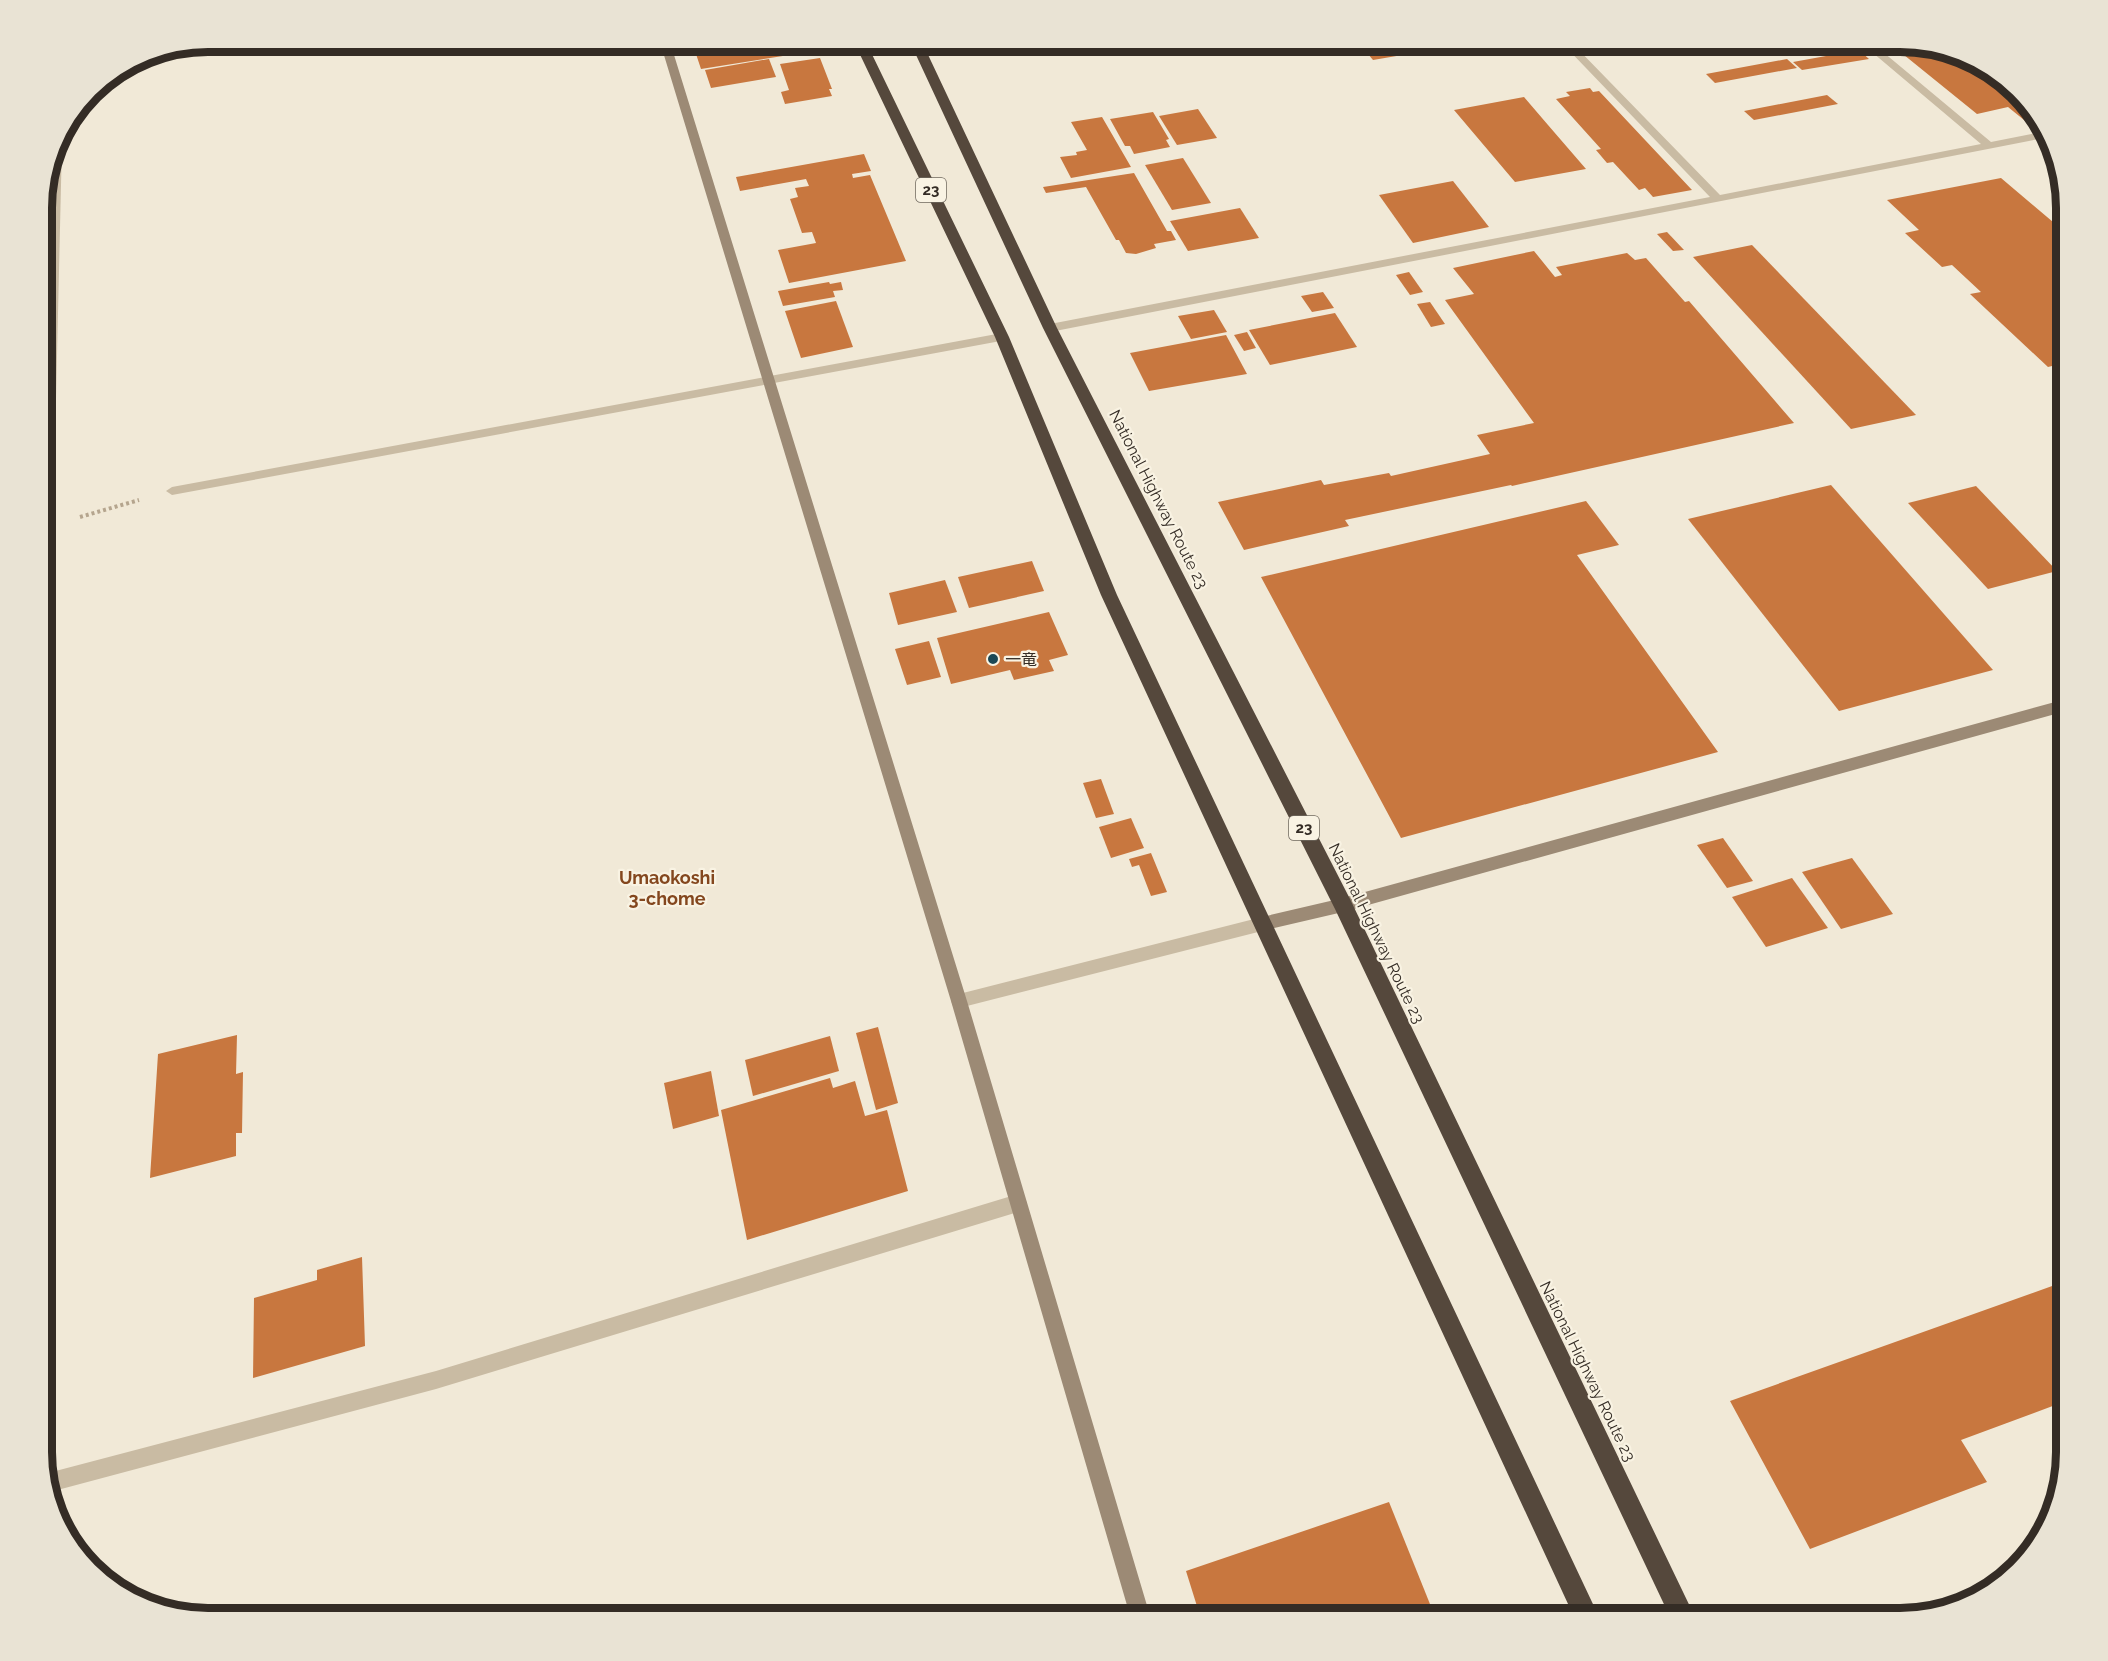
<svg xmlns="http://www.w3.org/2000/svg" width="2108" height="1661" font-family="Raleway,'Noto Sans JP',sans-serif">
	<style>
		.building { fill: #c8773f }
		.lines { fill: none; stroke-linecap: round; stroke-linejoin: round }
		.path { stroke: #b5a58e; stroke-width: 4; stroke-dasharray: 3 3; stroke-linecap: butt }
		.street { fill: #c9bba3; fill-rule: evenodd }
		.secondary { fill: #9c8a75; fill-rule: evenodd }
		.highway { fill: #55483c; fill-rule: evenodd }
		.poi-dot { fill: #1b4855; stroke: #f9f3e3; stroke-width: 2 }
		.labels { text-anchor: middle; stroke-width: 4.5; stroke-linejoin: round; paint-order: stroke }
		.shield { fill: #f9f3e3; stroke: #6f685e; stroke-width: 1.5 }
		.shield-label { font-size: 15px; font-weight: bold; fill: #342c25 }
		.street-label { font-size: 16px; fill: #342c25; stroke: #f9f3e3 }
		.poi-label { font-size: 16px; fill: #342c25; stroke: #f9f3e3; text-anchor: start }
		.neighbourhood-label { font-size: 18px; font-weight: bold; fill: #84471e; stroke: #f9f3e3 }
		.rim { fill: none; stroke: #342c25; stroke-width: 8 }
	</style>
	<rect width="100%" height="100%" fill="#f1e9d7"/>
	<g class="building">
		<path d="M692 42H811L815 51 701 69Z"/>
		<path d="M1358 42H1473V43L1373 60Z"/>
		<path d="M1888 42H1900L1963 55 2009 83 2039 122 2029 124 2008 107 1977 114Z"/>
		<path d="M1859 50 1869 59 1802 70 1793 62Z"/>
		<path d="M820 58 832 89H829L832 96 785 104 781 92 789 90 780 64Z"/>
		<path d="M769 59 776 77 711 88 705 70Z"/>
		<path d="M1787 59 1797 68 1715 83 1706 74Z"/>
		<path d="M1590 88 1593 92 1599 91 1692 190 1653 197 1645 188 1639 190 1613 162 1607 163 1596 150 1601 149 1556 99 1570 96 1566 92Z"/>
		<path d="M1827 95 1838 104 1754 120 1744 111Z"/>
		<path d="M1524 97 1548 125 1586 169 1515 182 1454 110Z"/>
		<path d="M1198 109 1217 138 1177 145 1159 116Z"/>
		<path d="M1153 112 1169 139 1166 140 1170 147 1134 154 1130 146H1125L1110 119Z"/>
		<path d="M1102 117 1131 167 1071 178 1060 157 1077 155 1076 152 1087 150 1071 122Z"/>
		<path d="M864 154 871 171 852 174 853 178 870 175 906 261 789 283 778 250 816 243 812 232 802 233 790 199 798 197 795 188 809 186 806 179 740 191 736 177Z"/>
		<path d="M1183 158 1211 203 1172 210 1145 165Z"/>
		<path d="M1134 173 1167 231H1171L1176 240 1154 244 1156 248 1136 254 1126 253 1119 240H1116L1086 187 1046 193 1043 187Z"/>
		<path d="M2001 178 2066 233V370L2060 364 2048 367 1970 294 1981 292 1952 265 1942 267 1905 233 1919 230 1887 200Z"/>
		<path d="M1453 181 1489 227 1413 243 1379 195Z"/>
		<path d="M1240 208 1259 238 1188 251 1170 221Z"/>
		<path d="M1667 232 1684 250 1673 251 1657 234Z"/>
		<path d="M1752 245 1916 415 1851 429 1693 257Z"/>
		<path d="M1534 251 1555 277 1562 275 1556 267 1627 253 1635 260 1646 258 1685 302 1689 301 1794 423 1512 486 1511 485 1345 520 1349 526 1244 550 1218 502 1321 480 1324 485 1389 473 1391 476 1490 454 1477 435 1534 423 1445 300 1474 294 1453 268Z"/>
		<path d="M1409 272 1423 292 1410 295 1396 275Z"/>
		<path d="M829 282 830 284 841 282 843 290 833 291 835 297 783 306 778 291Z"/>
		<path d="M1323 292 1334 308 1312 312 1301 296Z"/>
		<path d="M836 301 853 347 801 358 785 311Z"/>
		<path d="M1430 302 1445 324 1431 327 1417 304Z"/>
		<path d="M1214 310 1227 332 1191 339 1178 316Z"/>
		<path d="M1335 313 1357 347 1270 365 1249 330Z"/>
		<path d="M1247 332 1256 348 1244 351 1234 335Z"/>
		<path d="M1226 335 1247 374 1149 391 1130 353Z"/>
		<path d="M1831 485 1993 670 1839 711 1688 519Z"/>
		<path d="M1976 486 2057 571 1988 589 1908 503Z"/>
		<path d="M1586 501 1619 545 1577 555 1718 752 1401 838 1261 577Z"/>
		<path d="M1032 561 1044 591 969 608 958 577Z"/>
		<path d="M945 580 957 612 898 625 889 593Z"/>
		<path d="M1049 612 1068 655 1049 660 1054 671 1014 680 1010 670 951 684 937 638Z"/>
		<path d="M929 641 941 677 907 685 895 649Z"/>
		<path d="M1101 779 1114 814 1096 818 1083 783Z"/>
		<path d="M1131 818 1144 848 1111 858 1099 827Z"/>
		<path d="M1723 838 1753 881 1727 888 1697 845Z"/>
		<path d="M1151 853 1167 892 1151 896 1139 865 1132 867 1129 859Z"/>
		<path d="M1852 858 1893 914 1841 929 1802 872Z"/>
		<path d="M1792 878 1828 928 1766 947 1732 897Z"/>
		<path d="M878 1027 898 1103 876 1110 856 1033Z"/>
		<path d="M237 1035 236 1074 243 1072 242 1133H236V1156L150 1178 158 1054Z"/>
		<path d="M830 1036 839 1071 753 1096 745 1060Z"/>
		<path d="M711 1071 719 1116 673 1129 664 1083Z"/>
		<path d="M830 1078 833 1088 855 1081 865 1116 887 1110 908 1191 747 1240 721 1110Z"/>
		<path d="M362 1257 365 1346 253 1378 254 1298 317 1280V1270Z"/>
		<path d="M2066 1281V1401L1961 1440 1987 1482 1810 1549 1730 1401Z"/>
		<path d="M1389 1502 1436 1619H1201L1186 1571Z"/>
	</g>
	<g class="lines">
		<path class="path" d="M80 517 139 500"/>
		<g class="street">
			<path d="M1561 42H1571L1720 195 1981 144 1860 42H1871L1991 142 2046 131 2049 137 1050 332 1044 328 1050 324 1710 197Z"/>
			<path d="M58 139 62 142 56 399 49 559 42 564V430L51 164Z"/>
			<path d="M1002 333 1006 334V340L172 495 166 491 172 487Z"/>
			<path d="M1262 917 1268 919 1270 924 1268 929 1262 931 959 1008 953 1006 951 1001 953 996 959 994Z"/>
			<path d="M1018 1194 1024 1197 1027 1203 1024 1209 1018 1212 436 1389 50 1492 45 1474 48 1473 436 1371Z"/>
		</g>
		<g class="secondary">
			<path d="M660 42H670L967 1001 1151 1619H1131L951 1001Z"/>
			<path d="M2066 699V711L1343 912 1262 931 1256 929 1254 924 1256 919 1262 917 1343 898Z"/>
		</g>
		<g class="highway">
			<path d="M854 42H866L1009 337 1117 595 1600 1619H1575L1101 595 995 337Z"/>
			<path d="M910 42H922L1057 328 1350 899 1696 1619H1671L1335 909 1043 328Z"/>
		</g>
	</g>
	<circle class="poi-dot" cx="993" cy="659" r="6"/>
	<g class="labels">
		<g class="shield">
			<rect x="916" y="178" width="30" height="24" rx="4.5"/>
			<rect x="1289" y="816" width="30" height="24" rx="4.5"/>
		</g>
		<g class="shield-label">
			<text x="931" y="195">23</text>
			<text x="1304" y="833">23</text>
		</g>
		<g class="street-label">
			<text transform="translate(1159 499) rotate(63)" y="6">National Highway Route 23</text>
			<text transform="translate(1377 933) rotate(64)" y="6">National Highway Route 23</text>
			<text transform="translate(1588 1371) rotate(64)" y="6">National Highway Route 23</text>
		</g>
		<g class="poi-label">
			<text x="1005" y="665">一竜</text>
		</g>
		<g class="neighbourhood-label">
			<text x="667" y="884">Umaokoshi<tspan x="667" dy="21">3-chome</tspan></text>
		</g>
	</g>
	<path d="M0 0H2108V1661H0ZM208 52H1900A156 156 0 0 1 2056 208V1452A156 156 0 0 1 1900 1608H208A156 156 0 0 1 52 1452V208A156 156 0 0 1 208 52Z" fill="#e9e3d4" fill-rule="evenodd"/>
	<path class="rim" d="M208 52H1900A156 156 0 0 1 2056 208V1452A156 156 0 0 1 1900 1608H208A156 156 0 0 1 52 1452V208A156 156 0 0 1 208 52Z"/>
</svg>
